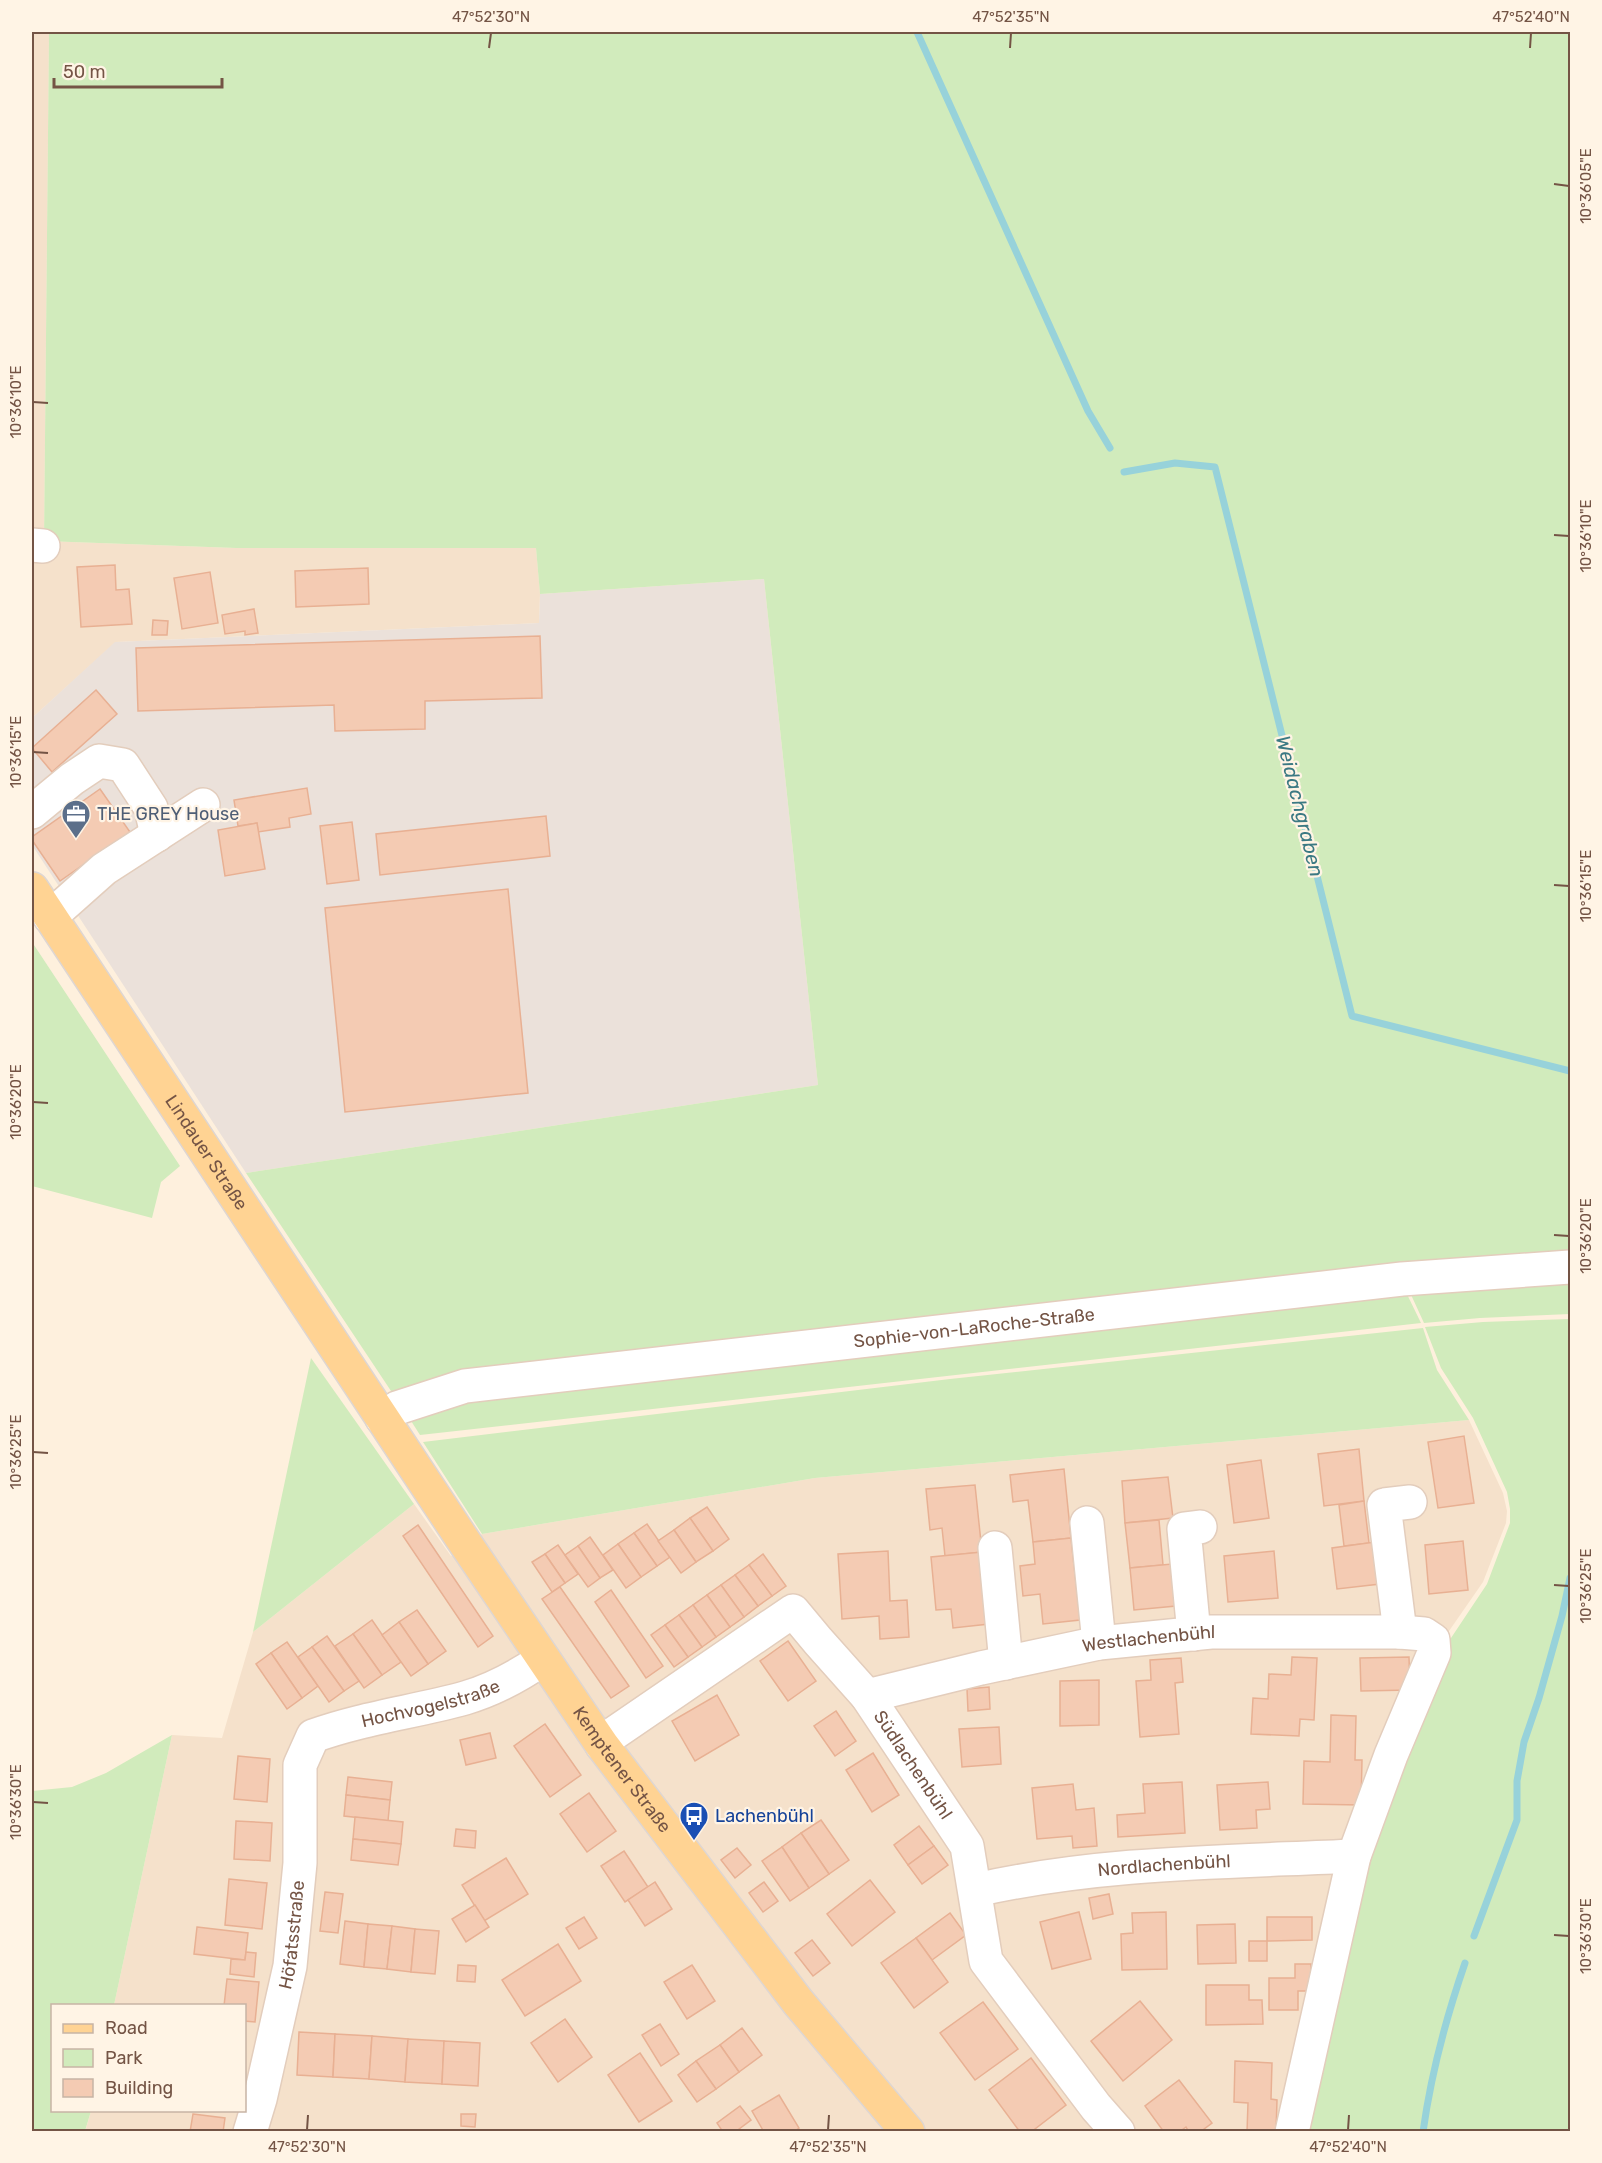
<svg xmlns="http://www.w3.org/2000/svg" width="1602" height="2163" font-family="Rubik,sans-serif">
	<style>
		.residential { fill: #f5e1cb }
		.industrial { fill: #ebe1da }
		.green { fill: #d1ebbc }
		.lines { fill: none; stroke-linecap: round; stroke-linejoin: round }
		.stream { stroke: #97d2da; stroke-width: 7 }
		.building { fill: #f4cbb3; stroke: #e8b093; stroke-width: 1.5 }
		.minor-casing { stroke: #e3cdbc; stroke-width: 36 }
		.major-casing { stroke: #ded6d2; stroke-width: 36 }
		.minor { stroke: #fff; stroke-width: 33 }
		.major { stroke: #ffd393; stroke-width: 33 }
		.ticks { fill: none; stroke: #745445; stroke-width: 2 }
		.labels { text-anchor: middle; stroke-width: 4.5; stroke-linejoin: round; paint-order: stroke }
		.service-label { font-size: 18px; fill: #4e5e75; stroke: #fff4e5; text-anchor: start }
		.street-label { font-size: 18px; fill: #745445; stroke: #fff4e5 }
		.transit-label { font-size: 18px; fill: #164399; stroke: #fff4e5; text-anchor: start }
		.water-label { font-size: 20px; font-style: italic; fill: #3b7983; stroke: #fff4e5 }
		.neatline { fill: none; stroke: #745445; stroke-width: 2 }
		.ticks-label { font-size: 15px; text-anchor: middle; fill: #745445 }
	</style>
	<rect width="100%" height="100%" fill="#fef0dd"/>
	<g class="residential">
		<path d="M32 32H49L44 541 236 548H536L540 594 539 623 116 642 32 718Z"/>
		<path d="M1469 1420 1503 1493 1507 1511 1506 1523 1483 1582 1440 1644 1289 2131 85 2132 91 2111 244 2110V2006L114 2005 172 1735 222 1738 253 1632 414 1504 451 1556 482 1534 815 1478Z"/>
	</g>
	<path class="industrial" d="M764 579 818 1085 246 1173 32 845V718L115 642 539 623 540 594Z"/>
	<g class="green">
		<path d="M49 32H1570V1258L397 1400 246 1173 818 1085 764 579 540 594 536 548H236L44 541Z"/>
		<path d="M32 942 180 1166 161 1182 152 1218 32 1186Z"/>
		<path d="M1570 1277V1314L1480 1318 1424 1323 1407 1286Z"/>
		<path d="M1403 1286 1421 1323 420 1435 406 1413 466 1393Z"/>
		<path d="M1570 1319 1569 2131 1296 2132 1341 1938 1443 1650 1487 1584 1510 1523V1509L1507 1492 1473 1418 1441 1368 1425 1327 1483 1322Z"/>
		<path d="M1423 1328 1437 1370 1469 1420 815 1478 482 1534 423 1442 950 1379Z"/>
		<path d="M311 1358 414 1504 253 1632Z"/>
		<path d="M172 1735 114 2005 52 2006V2110L91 2111 85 2131H32V1791L72 1787 106 1773Z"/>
	</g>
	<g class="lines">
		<g class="stream">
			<path d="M917 32 1088 411 1110 448"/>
			<path d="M1124 472 1175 463 1215 467 1352 1016 1570 1071"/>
			<path d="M1474 1936 1517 1820V1781L1524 1742 1539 1698 1562 1616 1570 1578"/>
			<path d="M1423 2132C1431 2074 1446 2018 1465 1963"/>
		</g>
	</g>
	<g class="building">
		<path d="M115 565 116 590 129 589 132 624 81 627 77 567Z"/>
		<path d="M368 568 369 604 296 607 295 571Z"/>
		<path d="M210 572 218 623 182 629 174 578Z"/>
		<path d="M254 609 258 633 245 635V631L225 634 222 615Z"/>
		<path d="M153 620 168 621 167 635H152Z"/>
		<path d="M540 636 542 698 425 701V729L335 731 334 705 138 711 136 648Z"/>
		<path d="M96 690 117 714 52 772 32 748Z"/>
		<path d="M307 788 311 814 289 818 290 827 258 832 257 823 238 826 234 800Z"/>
		<path d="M100 789 130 832 60 881 32 840V837Z"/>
		<path d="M546 816 550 856 380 875 376 834Z"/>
		<path d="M352 822 359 880 327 884 320 826Z"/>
		<path d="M257 823 265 869 225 876 218 830Z"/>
		<path d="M508 889 528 1093 345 1112 325 908Z"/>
		<path d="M1464 1436 1474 1503 1438 1508 1428 1442Z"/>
		<path d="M1359 1449 1364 1501 1324 1506 1318 1454Z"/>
		<path d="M1261 1460 1269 1518 1234 1523 1227 1465Z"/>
		<path d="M1064 1469 1071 1538 1033 1542 1028 1500 1013 1502 1010 1475Z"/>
		<path d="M1168 1477 1173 1518 1125 1523 1122 1481Z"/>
		<path d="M975 1485 982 1552 945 1556 942 1528 930 1530 926 1489Z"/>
		<path d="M1364 1501 1369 1543 1344 1546 1339 1505Z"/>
		<path d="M707 1507 729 1539 713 1551 690 1518Z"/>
		<path d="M690 1518 713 1551 696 1562 674 1530Z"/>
		<path d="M1159 1520 1163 1565 1130 1568 1125 1523Z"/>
		<path d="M647 1524 670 1557 657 1566 634 1533Z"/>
		<path d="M418 1525 493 1636 478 1647 403 1536Z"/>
		<path d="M674 1530 696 1562 681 1573 658 1541Z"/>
		<path d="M634 1533 657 1566 641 1577 618 1544Z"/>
		<path d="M590 1537 613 1570 600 1578 578 1546Z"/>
		<path d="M1071 1538 1080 1620 1043 1624 1040 1594 1023 1596 1020 1566 1035 1564 1033 1542Z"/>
		<path d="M1463 1541 1468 1590 1429 1594 1425 1545Z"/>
		<path d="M1375 1542 1380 1584 1337 1589 1332 1548Z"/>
		<path d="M618 1544 641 1577 626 1588 603 1555Z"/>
		<path d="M558 1545 578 1574 565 1583 545 1554Z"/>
		<path d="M578 1546 600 1578 588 1587 565 1555Z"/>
		<path d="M888 1551 890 1601 907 1600 909 1637 880 1639 879 1616 842 1619 838 1554Z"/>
		<path d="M1274 1551 1278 1598 1228 1602 1224 1556Z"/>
		<path d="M982 1552 989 1624 953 1628 951 1609 936 1610 931 1557Z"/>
		<path d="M545 1554 565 1583 552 1592 532 1562Z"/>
		<path d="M763 1554 786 1586 772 1596 749 1565Z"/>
		<path d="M1172 1564 1176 1606 1134 1610 1130 1568Z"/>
		<path d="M749 1565 772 1596 758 1606 735 1575Z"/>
		<path d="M735 1575 758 1606 744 1617 721 1585Z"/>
		<path d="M721 1585 744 1617 730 1627 707 1595Z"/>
		<path d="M560 1587 629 1686 611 1698 542 1599Z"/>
		<path d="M611 1590 663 1666 646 1678 595 1602Z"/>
		<path d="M707 1595 730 1627 716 1637 693 1605Z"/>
		<path d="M693 1605 716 1637 702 1647 679 1615Z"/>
		<path d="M417 1610 446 1651 428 1664 399 1622Z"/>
		<path d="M679 1615 702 1647 688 1657 665 1625Z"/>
		<path d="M372 1620 401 1662 382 1675 353 1634Z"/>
		<path d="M399 1622 428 1664 411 1676 382 1635Z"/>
		<path d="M665 1625 688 1657 674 1667 651 1635Z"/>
		<path d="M353 1634 382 1675 364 1688 335 1646Z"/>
		<path d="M327 1636 359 1681 344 1691 312 1647Z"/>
		<path d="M788 1641 816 1681 788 1701 760 1661Z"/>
		<path d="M287 1642 318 1686 302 1698 271 1653Z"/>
		<path d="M312 1647 344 1691 329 1702 298 1657Z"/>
		<path d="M271 1653 302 1698 287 1709 256 1664Z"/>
		<path d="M1292 1657 1317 1658 1314 1720 1300 1719 1299 1736 1251 1734 1253 1698 1268 1699 1269 1674 1291 1675Z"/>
		<path d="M1409 1657 1410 1690 1361 1691 1360 1658Z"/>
		<path d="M1181 1658 1183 1682 1175 1683 1179 1734 1140 1737 1136 1681 1151 1680 1150 1660Z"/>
		<path d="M1099 1680V1725L1060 1726V1681Z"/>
		<path d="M989 1687 990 1709 968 1711 967 1689Z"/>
		<path d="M717 1695 739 1735 695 1761 672 1721Z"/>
		<path d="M836 1711 856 1741 835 1756 814 1726Z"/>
		<path d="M1331 1715 1356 1716 1355 1760H1362L1361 1805 1303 1804 1304 1761 1330 1762Z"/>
		<path d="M545 1724 581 1775 550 1797 514 1746Z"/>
		<path d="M999 1727 1001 1764 962 1767 959 1729Z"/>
		<path d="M490 1733 496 1758 466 1765 460 1740Z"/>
		<path d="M873 1753 899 1795 872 1812 846 1770Z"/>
		<path d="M238 1756 270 1759 267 1802 234 1799Z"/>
		<path d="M348 1777 392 1782 390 1800 346 1795Z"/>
		<path d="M1182 1782 1185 1833 1118 1837 1117 1815 1145 1813 1143 1784Z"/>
		<path d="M1268 1782 1270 1809 1256 1810 1257 1828 1220 1830 1217 1785Z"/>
		<path d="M1073 1784 1076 1810 1094 1808 1097 1846 1073 1848 1072 1836 1037 1839 1032 1788Z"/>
		<path d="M589 1793 616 1831 587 1852 560 1814Z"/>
		<path d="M346 1795 390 1800 388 1821 344 1816Z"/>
		<path d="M355 1817 403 1822 401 1844 353 1839Z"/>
		<path d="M821 1820 849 1860 829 1874 801 1833Z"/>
		<path d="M236 1821 272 1823 270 1861 234 1859Z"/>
		<path d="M919 1826 934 1846 908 1865 894 1845Z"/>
		<path d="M456 1829 476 1831 475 1848 454 1846Z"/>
		<path d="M801 1833 829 1874 809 1888 782 1847Z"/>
		<path d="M353 1839 401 1844 398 1865 351 1860Z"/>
		<path d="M934 1846 948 1865 922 1884 908 1865Z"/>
		<path d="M782 1847 809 1888 790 1901 762 1861Z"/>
		<path d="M737 1848 751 1865 735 1878 721 1860Z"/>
		<path d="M624 1851 648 1887 625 1902 601 1866Z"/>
		<path d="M506 1858 528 1894 484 1921 462 1885Z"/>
		<path d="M229 1879 267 1883 262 1929 225 1925Z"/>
		<path d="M870 1880 895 1912 852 1946 827 1914Z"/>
		<path d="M655 1882 672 1909 645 1926 628 1900Z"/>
		<path d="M764 1882 778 1901 763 1912 749 1893Z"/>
		<path d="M325 1892 343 1894 338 1933 320 1931Z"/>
		<path d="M1109 1894 1113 1914 1093 1919 1089 1898Z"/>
		<path d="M475 1905 489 1927 466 1942 452 1919Z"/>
		<path d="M1079 1912 1091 1959 1052 1969 1040 1922Z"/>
		<path d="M1166 1912 1167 1969 1122 1970 1121 1934 1133 1933 1132 1913Z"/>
		<path d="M950 1913 966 1935 932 1960 916 1938Z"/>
		<path d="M584 1917 597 1938 579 1949 566 1928Z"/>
		<path d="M1267 1917H1312V1940L1267 1941Z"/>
		<path d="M345 1921 368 1924 364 1967 340 1964Z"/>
		<path d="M368 1924 392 1926 387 1969 364 1967Z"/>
		<path d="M1235 1924 1236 1963 1198 1964 1197 1925Z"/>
		<path d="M392 1926 415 1929 411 1972 387 1969Z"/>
		<path d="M197 1927 248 1933 245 1960 194 1954Z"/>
		<path d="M415 1929 439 1931 435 1974 411 1972Z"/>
		<path d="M916 1938 948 1982 914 2008 881 1963Z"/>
		<path d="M812 1940 830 1963 813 1976 795 1953Z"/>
		<rect x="1249" y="1941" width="18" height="20"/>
		<path d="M558 1944 581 1981 525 2016 502 1980Z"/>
		<path d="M246 1952 256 1953 254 1977 230 1974 231 1959 245 1960Z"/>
		<path d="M1295 1964H1311V1991H1298V2010H1269V1978H1295Z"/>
		<path d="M458 1965 476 1966 475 1982 457 1981Z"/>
		<path d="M692 1965 715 2001 687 2019 664 1982Z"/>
		<path d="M227 1979 259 1982 255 2022 244 2021V2006H224Z"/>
		<path d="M1206 1985H1249V2000H1262L1263 2024 1206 2025Z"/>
		<path d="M1140 2001 1172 2040 1123 2081 1091 2041Z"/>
		<path d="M983 2002 1018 2049 975 2080 940 2033Z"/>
		<path d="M565 2019 592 2057 558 2082 531 2043Z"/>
		<path d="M660 2024 679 2054 661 2066 642 2035Z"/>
		<path d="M742 2028 762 2055 739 2072 720 2045Z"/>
		<path d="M299 2032 335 2034 333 2077 297 2075Z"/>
		<path d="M335 2034 372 2036 369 2079 333 2077Z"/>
		<path d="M372 2036 408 2039 405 2082 369 2079Z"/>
		<path d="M408 2039 444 2041 442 2084 405 2082Z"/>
		<path d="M444 2041 480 2043 478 2086 442 2084Z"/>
		<path d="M720 2045 739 2072 716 2089 696 2061Z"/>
		<path d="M640 2053 672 2101 639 2122 608 2075Z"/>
		<path d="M1031 2058 1066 2105 1031 2132H1020L989 2090Z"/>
		<path d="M696 2061 716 2089 697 2102 678 2075Z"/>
		<path d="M1235 2061 1272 2063 1271 2099 1277 2100 1276 2132H1247L1248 2103 1234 2102Z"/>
		<path d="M1179 2080 1212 2123 1200 2132H1189L1186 2127 1179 2132H1164L1145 2106Z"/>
		<path d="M779 2095 799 2128 794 2132H764L752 2111Z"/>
		<path d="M740 2106 751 2120 735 2132H723L717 2123Z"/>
		<path d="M193 2114 225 2118 223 2132H190Z"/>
		<path d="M461 2114H476L475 2127 461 2126Z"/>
	</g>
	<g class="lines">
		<g class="minor-casing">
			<g id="minor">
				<path d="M32 545 43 546"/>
				<path d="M32 812 72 779 99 761 123 765 151 808 157 835"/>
				<path d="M50 917 104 869 203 805"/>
				<path id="s1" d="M382 1418 397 1408 465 1386 1402 1279 1570 1267"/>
				<path d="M1087 1523 1099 1643"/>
				<path d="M995 1548 1006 1663"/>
				<path d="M1400 1632 1384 1505 1410 1502"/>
				<path d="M1194 1634 1184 1529 1200 1527"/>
				<path id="s2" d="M867 1696 981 1668 1099 1643 1211 1632H1400L1424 1634 1433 1640 1434 1653 1391 1755 1354 1856 1292 2132"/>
				<path id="s3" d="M602 1745 613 1734 793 1611 818 1641 867 1696 967 1846 986 1961 1096 2107 1118 2132"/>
				<path id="s4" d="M976 1890C1099 1862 1228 1862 1354 1856"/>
				<path id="s5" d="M250 2132 260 2099 290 1966 300 1863V1765L313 1736C363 1718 414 1712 465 1698 492 1690 520 1675 543 1659"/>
			</g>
		</g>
		<g class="major-casing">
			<g id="major">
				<path id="s6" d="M32 889 461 1537 602 1745 798 2002 908 2132"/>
			</g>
		</g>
		<use href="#minor" class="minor"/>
		<use href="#major" class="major"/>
	</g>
	<path class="ticks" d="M489 48 491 33M1010 48 1011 33M1530 48 1531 33M1554 184 1569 186M33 402 48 403M1554 535 1569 536M33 752 48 753M1554 885 1569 886M33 1102 48 1103M1554 1235 1569 1236M33 1452 48 1453M1554 1585 1569 1586M33 1802 48 1803M1554 1935 1569 1936M307 2130 308 2115M828 2130 829 2115M1348 2130 1349 2115"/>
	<defs>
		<g id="office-pin" transform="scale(1.5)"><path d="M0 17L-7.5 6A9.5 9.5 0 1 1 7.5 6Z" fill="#5c6f8a" stroke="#fff4e5"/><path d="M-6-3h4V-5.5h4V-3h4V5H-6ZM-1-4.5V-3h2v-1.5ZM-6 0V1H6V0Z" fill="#fff"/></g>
		<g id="bus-pin" transform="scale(1.5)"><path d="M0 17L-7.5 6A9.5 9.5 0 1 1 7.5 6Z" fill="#1a4fb4" stroke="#fff4e5"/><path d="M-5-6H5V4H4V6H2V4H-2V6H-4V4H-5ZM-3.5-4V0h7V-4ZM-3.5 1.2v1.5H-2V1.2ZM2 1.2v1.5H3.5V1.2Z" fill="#fff"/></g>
	</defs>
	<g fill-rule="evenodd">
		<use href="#office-pin" x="76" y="814"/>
		<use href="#bus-pin" x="694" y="1816"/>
	</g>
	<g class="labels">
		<g class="service-label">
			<text x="97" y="820">THE GREY House</text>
		</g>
		<g class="street-label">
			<text dy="6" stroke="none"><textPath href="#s6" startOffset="316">Lindauer Straße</textPath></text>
			<text dy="6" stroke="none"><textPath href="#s1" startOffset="602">Sophie-von-LaRoche-Straße</textPath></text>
			<text dy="6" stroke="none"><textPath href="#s2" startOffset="288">Westlachenbühl</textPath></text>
			<text dy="6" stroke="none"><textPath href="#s5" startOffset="526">Hochvogelstraße</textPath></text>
			<text dy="6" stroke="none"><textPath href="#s3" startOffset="429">Südlachenbühl</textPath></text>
			<text dy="6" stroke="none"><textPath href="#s6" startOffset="1060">Kemptener Straße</textPath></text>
			<text dy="6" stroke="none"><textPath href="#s4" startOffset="190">Nordlachenbühl</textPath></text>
			<text dy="6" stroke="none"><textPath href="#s5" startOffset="202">Höfatsstraße</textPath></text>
		</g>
		<g class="transit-label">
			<text x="715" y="1822">Lachenbühl</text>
		</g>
		<g class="water-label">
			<text transform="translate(1300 806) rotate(76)" y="7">Weidachgraben</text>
		</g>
	</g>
	<rect width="1602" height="2163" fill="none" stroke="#fff4e5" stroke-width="66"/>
	<rect x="51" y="2004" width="195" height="108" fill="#fff4e5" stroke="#c7b4a5" stroke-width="1.5"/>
	<rect x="63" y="2024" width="30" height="9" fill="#ffd393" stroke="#c7b4a5" stroke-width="1.5"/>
	<text x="105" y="2034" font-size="18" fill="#745445">Road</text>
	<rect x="63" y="2049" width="30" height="18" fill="#d1ebbc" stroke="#c7b4a5" stroke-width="1.5"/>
	<text x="105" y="2064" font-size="18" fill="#745445">Park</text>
	<rect x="63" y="2079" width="30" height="18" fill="#f4cbb3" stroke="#c7b4a5" stroke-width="1.5"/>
	<text x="105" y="2094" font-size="18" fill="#745445">Building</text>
	<path d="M54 78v9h168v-9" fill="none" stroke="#745445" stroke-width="3"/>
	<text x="63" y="78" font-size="18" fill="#745445" stroke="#fff4e5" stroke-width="4.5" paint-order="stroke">50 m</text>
	<rect x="33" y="33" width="1536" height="2097" class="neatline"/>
	<g class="ticks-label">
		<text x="491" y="22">47°52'30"N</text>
		<text x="1011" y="22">47°52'35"N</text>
		<text x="1531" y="22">47°52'40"N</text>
		<text transform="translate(1586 186) rotate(-90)" y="5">10°36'05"E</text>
		<text transform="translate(16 402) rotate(-90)" y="5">10°36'10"E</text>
		<text transform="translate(1586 536) rotate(-90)" y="5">10°36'10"E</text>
		<text transform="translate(16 752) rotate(-90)" y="5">10°36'15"E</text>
		<text transform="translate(1586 886) rotate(-90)" y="5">10°36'15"E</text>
		<text transform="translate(16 1102) rotate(-90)" y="5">10°36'20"E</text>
		<text transform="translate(1586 1236) rotate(-90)" y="5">10°36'20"E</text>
		<text transform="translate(16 1452) rotate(-90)" y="5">10°36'25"E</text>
		<text transform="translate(1586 1586) rotate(-90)" y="5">10°36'25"E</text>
		<text transform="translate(16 1802) rotate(-90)" y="5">10°36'30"E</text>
		<text transform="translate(1586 1936) rotate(-90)" y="5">10°36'30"E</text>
		<text x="307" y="2152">47°52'30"N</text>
		<text x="828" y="2152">47°52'35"N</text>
		<text x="1348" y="2152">47°52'40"N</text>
	</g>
</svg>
